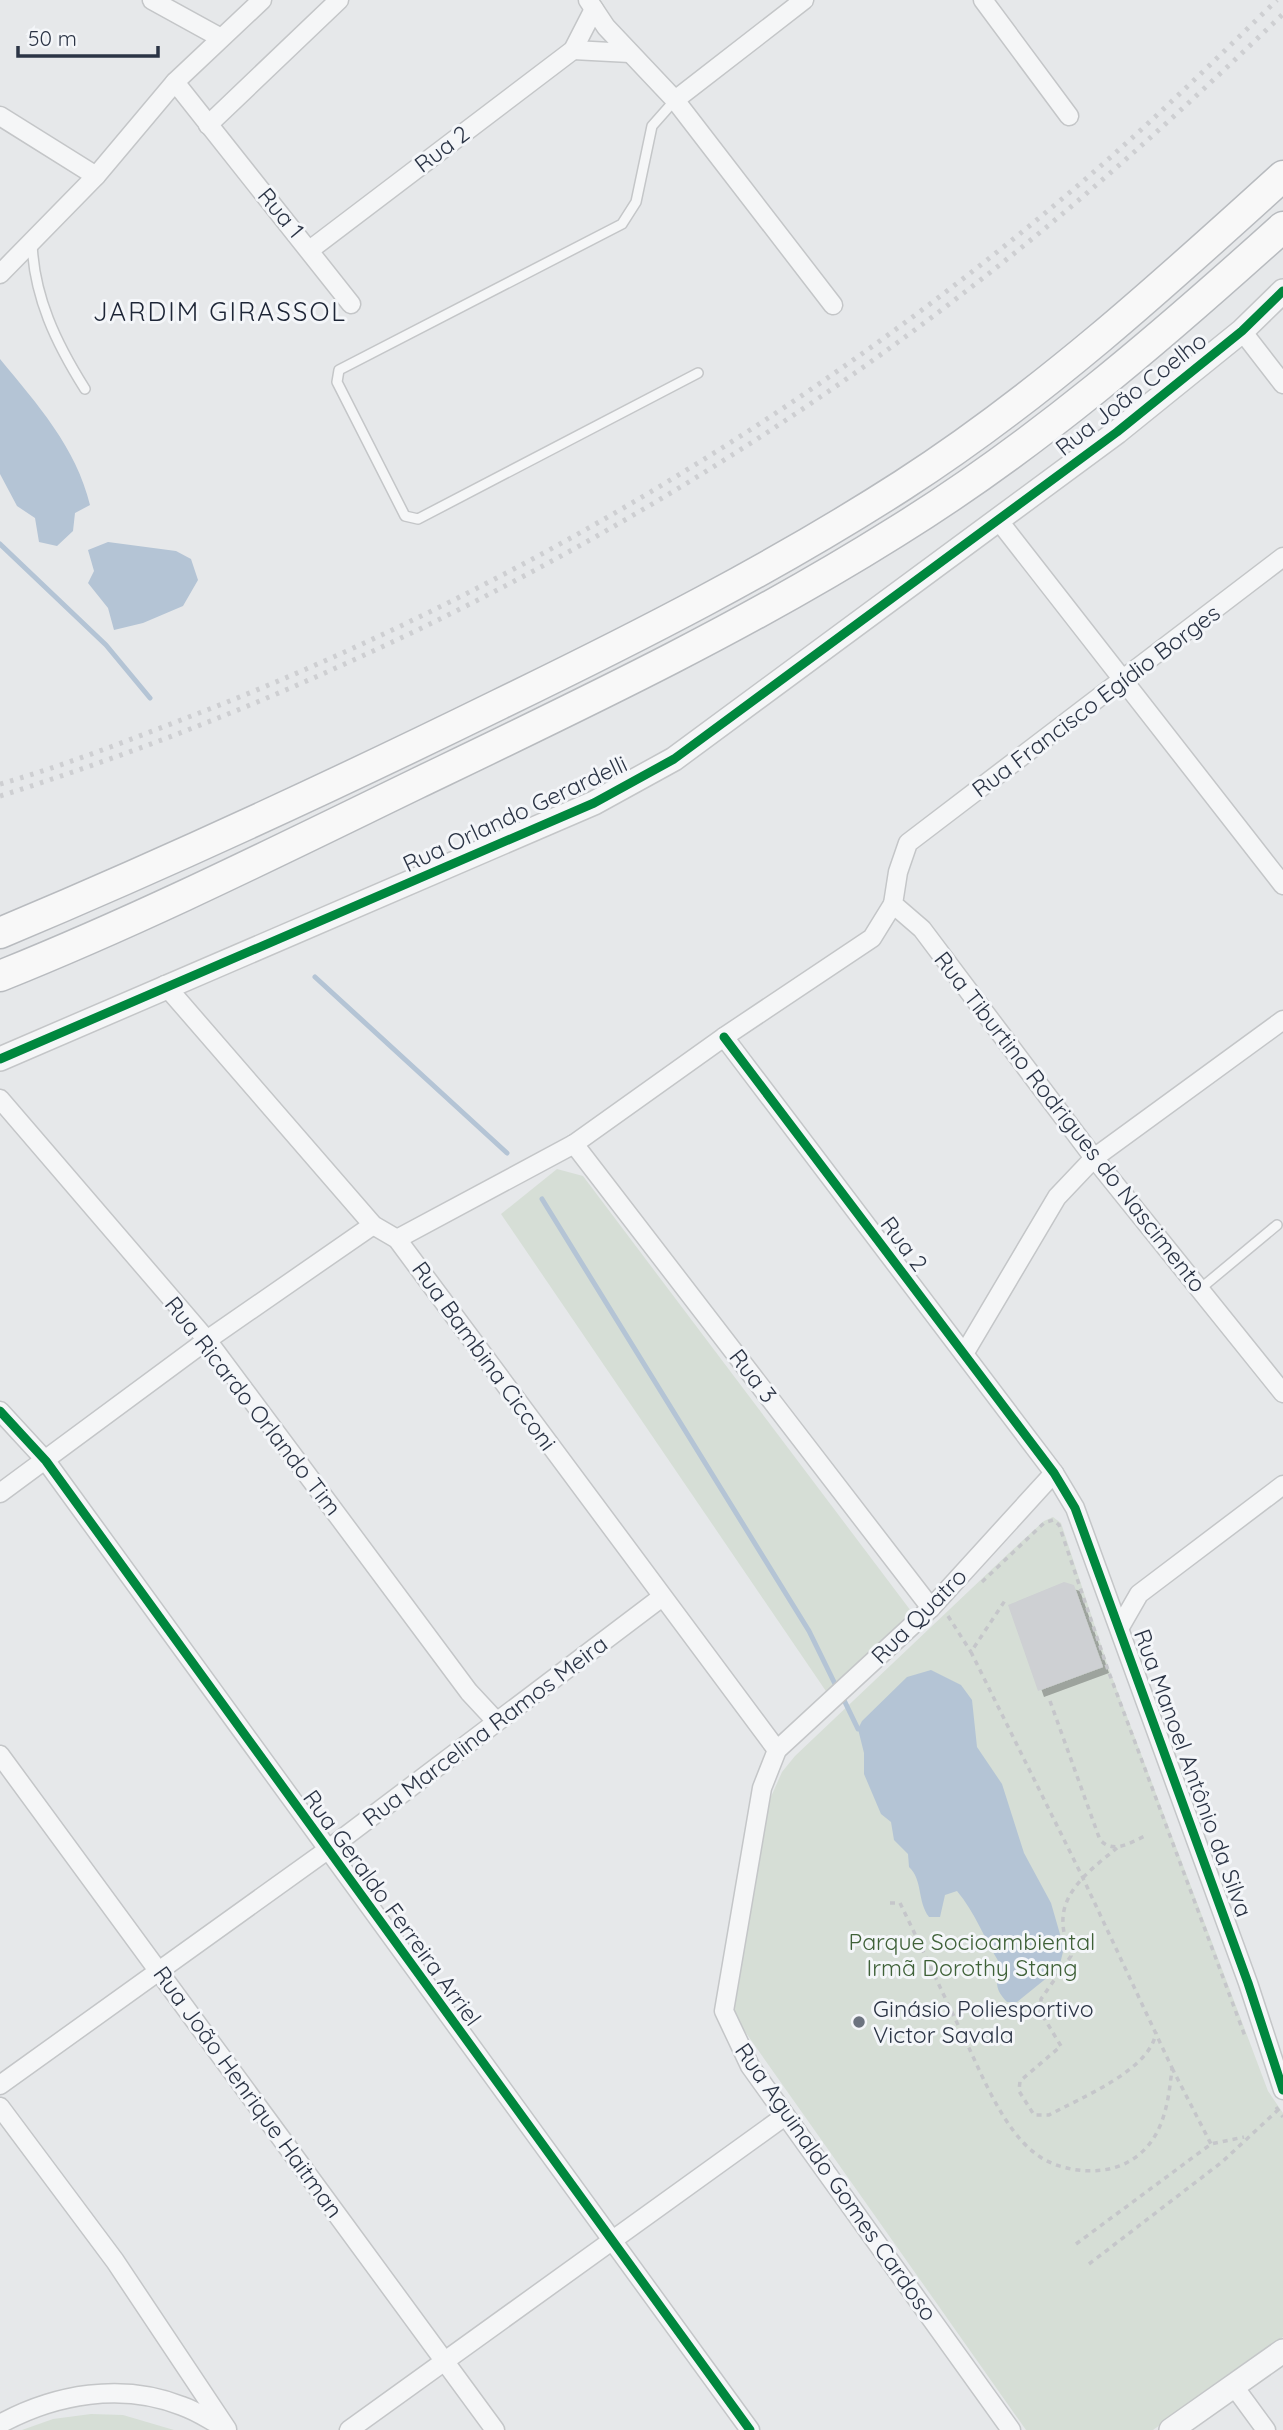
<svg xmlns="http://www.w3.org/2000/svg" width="1283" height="2430" font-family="Quicksand,sans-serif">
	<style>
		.green { fill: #d6ded6 }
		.water { fill: #b4c4d5 }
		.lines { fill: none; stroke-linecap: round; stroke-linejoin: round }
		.stream { stroke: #b4c4d5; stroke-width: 5 }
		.building { fill: #ced0d3; filter: url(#shadow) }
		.service-casing { stroke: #c4c6c8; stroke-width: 12 }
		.minor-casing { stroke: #c4c6c8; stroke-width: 21 }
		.tertiary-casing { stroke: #c4c6c8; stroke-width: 26 }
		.trunk-casing { stroke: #b8bbbf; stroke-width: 33 }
		.path { stroke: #c5c6ca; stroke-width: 3.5; stroke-dasharray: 5 5; stroke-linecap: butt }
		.service { stroke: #f5f6f7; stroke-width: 9 }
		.minor { stroke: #f5f6f7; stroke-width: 18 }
		.tertiary { stroke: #f5f6f7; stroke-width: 23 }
		.trunk { stroke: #f8f8f8; stroke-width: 30 }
		.rail { stroke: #cecfd2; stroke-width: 5; stroke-dasharray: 3.5 7; stroke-linecap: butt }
		.cycleway-casing { stroke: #f4f6f9; stroke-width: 13 }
		.cycleway { stroke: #00873e; stroke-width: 9 }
		.poi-dot { fill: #6c737f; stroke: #f4f6f9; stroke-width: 2.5 }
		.labels { text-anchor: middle; stroke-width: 6; stroke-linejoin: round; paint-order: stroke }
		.street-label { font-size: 23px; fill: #2b3445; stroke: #f4f6f9 }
		.park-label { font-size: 23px; fill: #3f6138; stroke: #f4f6f9 }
		.poi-label { font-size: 23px; fill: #2b3445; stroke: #f4f6f9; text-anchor: start }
		.quarter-label { font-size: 26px; letter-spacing: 2px; fill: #1d2536; stroke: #f4f6f9 }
	</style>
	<defs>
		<filter id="shadow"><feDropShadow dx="6" dy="6" stdDeviation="0" flood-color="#0004"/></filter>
	</defs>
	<rect width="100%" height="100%" fill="#e6e8ea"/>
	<g class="green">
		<path d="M557 1169 583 1176 917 1619 832 1700 501 1214Z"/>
		<path d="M1053 1517 1061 1523 1108 1666 1268 2091 1283 2113V2337L1153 2430H1026L727 2006 770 1799 782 1772 795 1756 1009 1553 1044 1521Z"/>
		<path d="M91 2414 123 2415 174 2430H22L53 2419Z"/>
	</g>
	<g class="water">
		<path d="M0 359C37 404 76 447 90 505L75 513 73 531 57 546 39 542 35 518 17 506 0 474Z"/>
		<path d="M108 542 176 551 191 559 198 580 183 606 143 623 114 630 108 608 88 583 94 571 88 550Z"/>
		<path d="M931 1670 961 1685 972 1700 977 1747 1002 1784 1024 1853 1051 1903 1064 1948 1059 1968 1017 2002H1007C994 1989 996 1981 1000 1964 985 1940 975 1912 957 1891L945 1895 940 1917H929C917 1901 923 1880 909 1867L908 1854 894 1840 891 1822 881 1814 864 1774V1753L858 1729 862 1721 907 1677Z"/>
	</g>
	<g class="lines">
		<g class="stream">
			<path d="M0 544 106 645 150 698"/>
			<path d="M315 977 507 1153"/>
			<path d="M542 1199 809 1631 837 1688"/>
			<path d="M842 1696 858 1729"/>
		</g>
	</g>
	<path class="building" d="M1064 1582 1074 1585 1103 1667 1038 1691 1008 1605Z"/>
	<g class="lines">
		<g class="service-casing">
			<g id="service">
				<path d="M675 100 652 126 636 202 622 224 339 370 337 382 405 516 418 519 698 373"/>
				<path d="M32 243C34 297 56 343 85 389"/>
				<path d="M1200 1289 1277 1225"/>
			</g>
		</g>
		<g class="minor-casing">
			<g id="minor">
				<path d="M152 0 221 38"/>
				<path d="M588 0 606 27 675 100 833 305"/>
				<path d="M983 0 1069 116"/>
				<path d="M573 50 630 53"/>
				<path d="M175 82 351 304"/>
				<path d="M675 100 804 0"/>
				<path d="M0 116 96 176"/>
				<path d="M208 125 339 0"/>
				<path d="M311 249 573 50 594 9"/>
				<path d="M0 274 96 176 175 82 262 0"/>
				<path d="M1242 331 1283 384"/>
				<path d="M999 521 1283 885"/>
				<path d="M1283 557 908 843 898 872 893 904 922 929 1094 1158 1283 1393"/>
				<path d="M165 985 373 1225 397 1239 777 1750"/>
				<path d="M724 1037 1054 1473 1075 1508 1248 1983 1283 2090"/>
				<path d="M0 1099 207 1340 469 1692 496 1721"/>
				<path d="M574 1144 931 1608"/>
				<path d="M397 1239 574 1144 724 1037 872 938 893 904"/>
				<path d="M964 1354 1057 1197 1094 1158 1283 1020"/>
				<path d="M0 1411 46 1461 750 2430"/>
				<path d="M0 1493 207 1340 373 1225"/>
				<path d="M1120 1627 1139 1594 1283 1485"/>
				<path d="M0 1755 495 2430"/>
				<path d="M0 2085 326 1851 662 1597"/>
				<path d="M0 2107 115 2261 227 2429"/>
				<path d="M1233 2385 1266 2430"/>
				<path d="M0 2424C55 2394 122 2382 182 2406 197 2411 211 2421 225 2428"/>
				<path d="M349 2430 785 2116"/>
				<path d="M1011 2430 750 2066 724 2011 762 1788 777 1750 931 1608 1054 1473"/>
			</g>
		</g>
		<g class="tertiary-casing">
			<g id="tertiary">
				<path d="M0 1059 594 803 674 759 1117 432 1242 331 1283 291"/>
				<path d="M1171 2430 1283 2351"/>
			</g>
		</g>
		<g class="trunk-casing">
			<g id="trunk">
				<path d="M0 933C169 862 335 785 500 704 638 637 774 568 903 485 1041 396 1162 286 1283 176"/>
				<path d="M0 976C142 919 278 851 416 784 578 706 741 629 894 533 1035 446 1160 338 1283 227"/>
			</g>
		</g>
		<g class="path">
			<path d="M982 1582 1044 1523 1053 1520 1059 1525 1108 1670 1246 2039"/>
			<path d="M948 1616 971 1652"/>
			<path d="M1050 1701 1100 1840C1114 1854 1129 1843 1145 1836"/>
			<path d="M1117 1848C1095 1866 1061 1890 1063 1923 1063 1934 1068 1946 1071 1956L1041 1999V2013L1061 2046 1020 2081 1019 2091 1034 2115H1049C1080 2098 1151 2070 1156 2032"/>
			<path d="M890 1903H900C921 1946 941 1990 962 2033 980 2070 1002 2129 1036 2154 1058 2171 1095 2176 1122 2165 1162 2147 1168 2108 1172 2068L1082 1876 971 1652 1006 1599"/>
			<path d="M1172 2068 1211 2144"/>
			<path d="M1276 2107 1283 2117"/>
			<path d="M1076 2244 1211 2144 1244 2137"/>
			<path d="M1089 2264 1222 2162 1279 2109"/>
		</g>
		<use href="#service" class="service"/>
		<use href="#minor" class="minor"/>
		<use href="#tertiary" class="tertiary"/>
		<use href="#trunk" class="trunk"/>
		<g class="rail">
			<path d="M0 784C70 764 139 736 207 710 526 585 823 403 1082 182 1150 124 1213 62 1277 0"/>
			<path d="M0 796C351 685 683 511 974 285 1083 201 1184 109 1283 14"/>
		</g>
		<g class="cycleway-casing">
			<g id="cycleway">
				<path d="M724 1037 1054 1473 1075 1508 1248 1983 1283 2090"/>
				<path d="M0 1059 594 803 674 759 1117 432 1242 331 1283 291"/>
				<path d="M0 1411 46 1461 750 2430"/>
			</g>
		</g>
		<use href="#cycleway" class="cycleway"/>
	</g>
	<circle class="poi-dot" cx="859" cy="2022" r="7"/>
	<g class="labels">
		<g class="street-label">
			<text transform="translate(442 149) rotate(-37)" y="8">Rua 2</text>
			<text transform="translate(281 213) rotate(50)" y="8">Rua 1</text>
			<text transform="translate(1131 394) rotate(-38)" y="8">Rua João Coelho</text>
			<text transform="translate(1096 701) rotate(-37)" y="8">Rua Francisco Egídio Borges</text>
			<text transform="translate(515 814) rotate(-25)" y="8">Rua Orlando Gerardelli</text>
			<text transform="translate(1070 1122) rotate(52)" y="8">Rua Tiburtino Rodrigues do Nascimento</text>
			<text transform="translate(904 1244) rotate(53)" y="8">Rua 2</text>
			<text transform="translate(484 1356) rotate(54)" y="8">Rua Bambina Cicconi</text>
			<text transform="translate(753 1376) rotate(52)" y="8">Rua 3</text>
			<text transform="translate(253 1406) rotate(52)" y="8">Rua Ricardo Orlando Tim</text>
			<text transform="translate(919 1616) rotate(-45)" y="8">Rua Quatro</text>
			<text transform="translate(485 1731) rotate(-37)" y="8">Rua Marcelina Ramos Meira</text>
			<text transform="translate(1193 1773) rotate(70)" y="8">Rua Manoel Antônio da Silva</text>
			<text transform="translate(392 1908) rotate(54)" y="8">Rua Geraldo Ferreira Arriel</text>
			<text transform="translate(248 2092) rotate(54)" y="8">Rua João Henrique Haitman</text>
			<text transform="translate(836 2182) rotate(55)" y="8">Rua Aguinaldo Gomes Cardoso</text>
		</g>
		<g class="park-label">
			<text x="972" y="1950">Parque Socioambiental<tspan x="972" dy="26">Irmã Dorothy Stang</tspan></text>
		</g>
		<g class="poi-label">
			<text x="873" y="2017">Ginásio Poliesportivo<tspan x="873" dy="26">Victor Savala</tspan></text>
		</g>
		<g class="quarter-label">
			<text x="220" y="321">JARDIM GIRASSOL</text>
		</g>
	</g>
	<path d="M18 46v10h140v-10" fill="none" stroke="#2b3445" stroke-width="3.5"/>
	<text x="28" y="46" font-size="21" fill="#2b3445" stroke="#f4f6f9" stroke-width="5" paint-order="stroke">50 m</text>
</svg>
